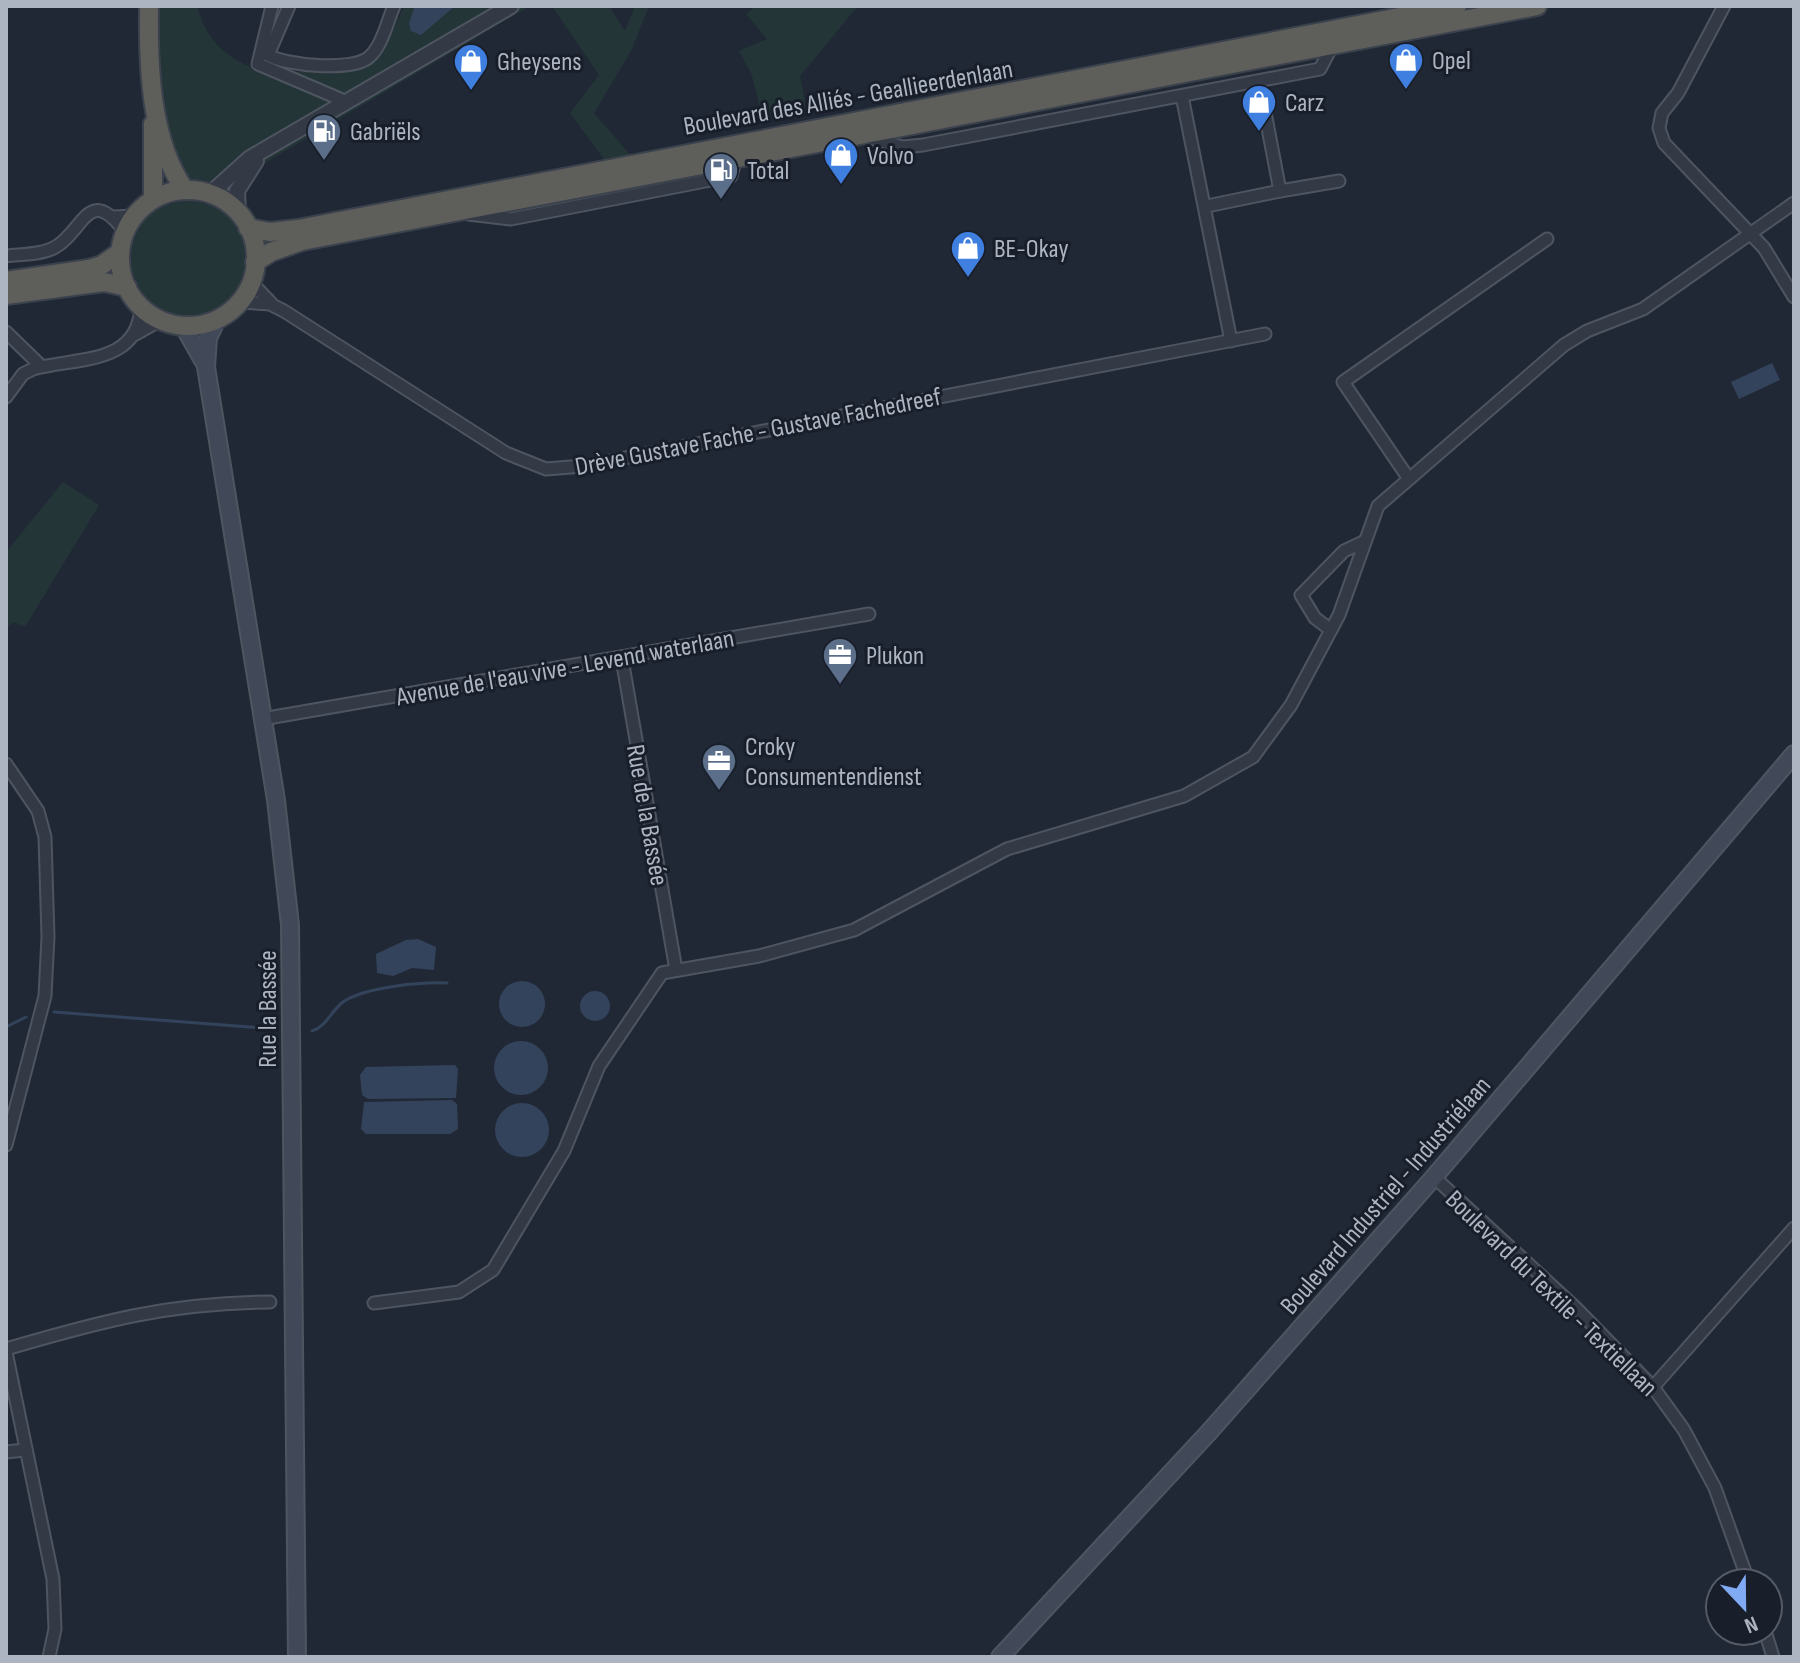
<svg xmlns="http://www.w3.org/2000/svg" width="1800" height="1663" font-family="'Sofia Sans Condensed',sans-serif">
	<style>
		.green { fill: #233537 }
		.water { fill: #34435c }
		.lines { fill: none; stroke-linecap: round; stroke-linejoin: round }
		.stream { stroke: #34435c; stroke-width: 3 }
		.minor-casing { stroke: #4e5561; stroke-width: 15 }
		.tertiary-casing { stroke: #4e5561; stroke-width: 18 }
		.secondary-casing { stroke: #4e5561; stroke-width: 20 }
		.trunk-casing { stroke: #3b424d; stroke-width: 22 }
		.minor { stroke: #333a46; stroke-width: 11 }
		.tertiary { stroke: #333a46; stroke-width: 14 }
		.secondary { stroke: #414959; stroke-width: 16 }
		.trunk { stroke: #5e5e5b; stroke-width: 18 }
		.labels { text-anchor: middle; stroke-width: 6; stroke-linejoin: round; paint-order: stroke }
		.poi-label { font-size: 26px; fill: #adb5c3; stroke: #191f2a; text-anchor: start }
		.street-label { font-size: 26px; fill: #adb5c3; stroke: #191f2a }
	</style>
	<rect width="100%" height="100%" fill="#202835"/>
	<g class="green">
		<path d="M158 6H197C212 58 243 63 287 82L295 72C367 72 375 75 404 6H530L265 163 244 191 223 174 207 183 189 180C160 130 160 64 158 6Z"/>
		<path d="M552 6H609L625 31 635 6H649L631 51 594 113 632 157 606 162 570 113 599 75Z"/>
		<path d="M756 6H858L800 76 807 114 764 121 751 73 739 51 767 39 746 14Z"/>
		<circle cx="188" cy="258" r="57"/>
		<path d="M63 482 99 505 25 627 14 622 6 628V552Z"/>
	</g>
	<g class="water">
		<path d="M415 6H455L421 35 411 31 409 23Z"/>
		<path d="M1772 363 1780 380 1739 399 1731 382Z"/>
		<path d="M418 939 436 947 434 970 412 968 393 976 377 973 376 954 406 940Z"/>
		<circle cx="522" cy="1004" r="23"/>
		<circle cx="595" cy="1006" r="15"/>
		<circle cx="521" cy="1068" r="27"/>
		<path d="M455 1065 458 1069 456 1098 368 1099 362 1095 360 1075 366 1067Z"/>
		<path d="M452 1100 457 1104 458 1129 450 1134H366L361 1129 364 1102Z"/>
		<circle cx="522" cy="1130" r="27"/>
	</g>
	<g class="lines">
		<g class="stream">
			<path d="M54 1012 277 1029"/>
			<path d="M6 1027 26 1017"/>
			<path d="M312 1031C326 1027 331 1011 343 1002 365 987 420 982 447 983"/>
		</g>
		<g class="minor-casing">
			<g id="minor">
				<path d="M272 6 258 64 340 99 342 106"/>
				<path d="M289 6 268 55C286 66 351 71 368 58 382 47 387 22 394 6"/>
				<path d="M1724 6 1678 93 1662 113 1659 128 1664 143 1764 248 1794 297"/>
				<path d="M1182 96 1231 341"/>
				<path d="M863 136 903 147 923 145 1320 69 1332 46"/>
				<path d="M1280 191 1339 181"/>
				<path d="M1207 206 1280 191 1259 81"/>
				<path d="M468 214 511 219 731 176 736 158"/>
				<path d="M114 217 134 216"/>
				<path d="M6 256C22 254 43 255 57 246 84 229 89 184 125 232"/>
				<path d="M251 282 271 303"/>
				<path d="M239 302 270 304 284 311 506 453 546 469 583 466 1265 334"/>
				<path d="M6 332 41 366"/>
				<path d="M136 334 161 320"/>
				<path d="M6 397 23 374 33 369C76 357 138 366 141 307"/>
				<path d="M1409 479 1343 382 1547 239"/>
				<path d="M1331 630 1315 618 1301 595 1344 551 1363 542"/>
				<path d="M622 659 676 970"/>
				<path d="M262 719 869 614"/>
				<path d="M6 764 38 811 45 837 48 937 45 996 6 1145"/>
				<path d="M1434 1177 1576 1308 1653 1387 1684 1430 1715 1488 1749 1583"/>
				<path d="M374 1303 459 1292 493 1270 564 1151 599 1066 662 973 759 956 854 930 1007 849 1184 796 1253 757 1291 705 1339 615 1378 506 1564 345 1587 331 1643 309 1794 203"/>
				<path d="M6 1349C102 1321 168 1303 270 1302"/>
				<path d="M6 1352 53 1579 55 1629 49 1657"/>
				<path d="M1653 1387 1794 1228"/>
				<path d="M6 1452 25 1450"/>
				<path d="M1765 1631 1773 1657"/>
			</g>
		</g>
		<g class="tertiary-casing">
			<g id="tertiary">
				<path d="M210 194 250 158 511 6"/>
				<path d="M238 212 237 191 256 161"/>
			</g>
		</g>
		<g class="secondary-casing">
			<g id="secondary">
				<path d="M217 319 208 338 206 367 276 800 290 925 297 1657"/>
				<path d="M183 325 204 362"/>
				<path d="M1000 1657 1210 1431 1434 1177 1794 754"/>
			</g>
		</g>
		<g class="trunk-casing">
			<g id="trunk">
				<path d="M149 6C148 64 150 141 185 190"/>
				<path d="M153 124V199"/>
				<circle cx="188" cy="258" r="68"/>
				<path d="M248 228 270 232 298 229 1457 6"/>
				<path d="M255 262 271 252 302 241 1537 6"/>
				<path d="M6 281 89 269 102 265 120 252"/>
				<path d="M6 295 104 282 127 287"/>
			</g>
		</g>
		<use href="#minor" class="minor"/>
		<use href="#tertiary" class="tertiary"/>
		<use href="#secondary" class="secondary"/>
		<use href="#trunk" class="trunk"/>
	</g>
	<defs>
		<g id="shop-pin" transform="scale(1.8)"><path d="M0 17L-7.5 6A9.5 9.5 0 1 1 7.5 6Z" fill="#3f7fe0" stroke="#191f2a"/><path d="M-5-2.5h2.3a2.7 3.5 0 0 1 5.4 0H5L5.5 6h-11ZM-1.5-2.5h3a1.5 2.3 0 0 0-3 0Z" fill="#fff"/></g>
		<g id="fuel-pin" transform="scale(1.8)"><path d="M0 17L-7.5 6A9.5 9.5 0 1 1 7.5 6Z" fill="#5c6f8a" stroke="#191f2a"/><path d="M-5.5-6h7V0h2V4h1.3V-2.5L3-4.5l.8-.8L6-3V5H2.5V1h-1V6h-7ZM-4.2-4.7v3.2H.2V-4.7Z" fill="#fff"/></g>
		<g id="office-pin" transform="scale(1.8)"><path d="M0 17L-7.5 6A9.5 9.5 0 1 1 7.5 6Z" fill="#5c6f8a" stroke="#191f2a"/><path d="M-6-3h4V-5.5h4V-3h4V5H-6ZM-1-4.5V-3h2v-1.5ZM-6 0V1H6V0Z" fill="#fff"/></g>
	</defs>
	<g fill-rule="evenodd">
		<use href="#shop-pin" x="1406" y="60"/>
		<use href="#shop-pin" x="471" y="61"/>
		<use href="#shop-pin" x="1259" y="102"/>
		<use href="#fuel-pin" x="324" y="131"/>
		<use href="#shop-pin" x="841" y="155"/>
		<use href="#fuel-pin" x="721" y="170"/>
		<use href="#shop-pin" x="968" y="248"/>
		<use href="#office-pin" x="840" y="655"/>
		<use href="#office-pin" x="719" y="761"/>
	</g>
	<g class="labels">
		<g class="poi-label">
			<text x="1432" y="69">Opel</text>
			<text x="497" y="70">Gheysens</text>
			<text x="1285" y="111">Carz</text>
			<text x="350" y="140">Gabriëls</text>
			<text x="867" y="164">Volvo</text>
			<text x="747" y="179">Total</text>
			<text x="994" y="257">BE-Okay</text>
			<text x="866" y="664">Plukon</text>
			<text x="745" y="755">Croky<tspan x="745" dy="30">Consumentendienst</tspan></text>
		</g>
		<g class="street-label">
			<text transform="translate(848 97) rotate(-10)" y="9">Boulevard des Alliés - Geallieerdenlaan</text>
			<text transform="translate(758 431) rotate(-11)" y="9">Drève Gustave Fache - Gustave Fachedreef</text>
			<text transform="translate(565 667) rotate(-10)" y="9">Avenue de l'eau vive - Levend waterlaan</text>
			<text transform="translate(648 815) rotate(80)" y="9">Rue de la Bassée</text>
			<text transform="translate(267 1009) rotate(-90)" y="9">Rue la Bassée</text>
			<text transform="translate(1385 1195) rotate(-49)" y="9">Boulevard Industriel - Industriélaan</text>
			<text transform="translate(1552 1293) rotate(44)" y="9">Boulevard du Textile - Textiellaan</text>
		</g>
	</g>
	<rect width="1800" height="1663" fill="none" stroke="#adb5c3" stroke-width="16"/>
	<g transform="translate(1744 1607) rotate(158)"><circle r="38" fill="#191f2a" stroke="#545b67" stroke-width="2"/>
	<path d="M0-6L14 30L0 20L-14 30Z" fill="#81aaf4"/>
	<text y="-12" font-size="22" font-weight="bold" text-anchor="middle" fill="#adb5c3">N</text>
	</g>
</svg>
